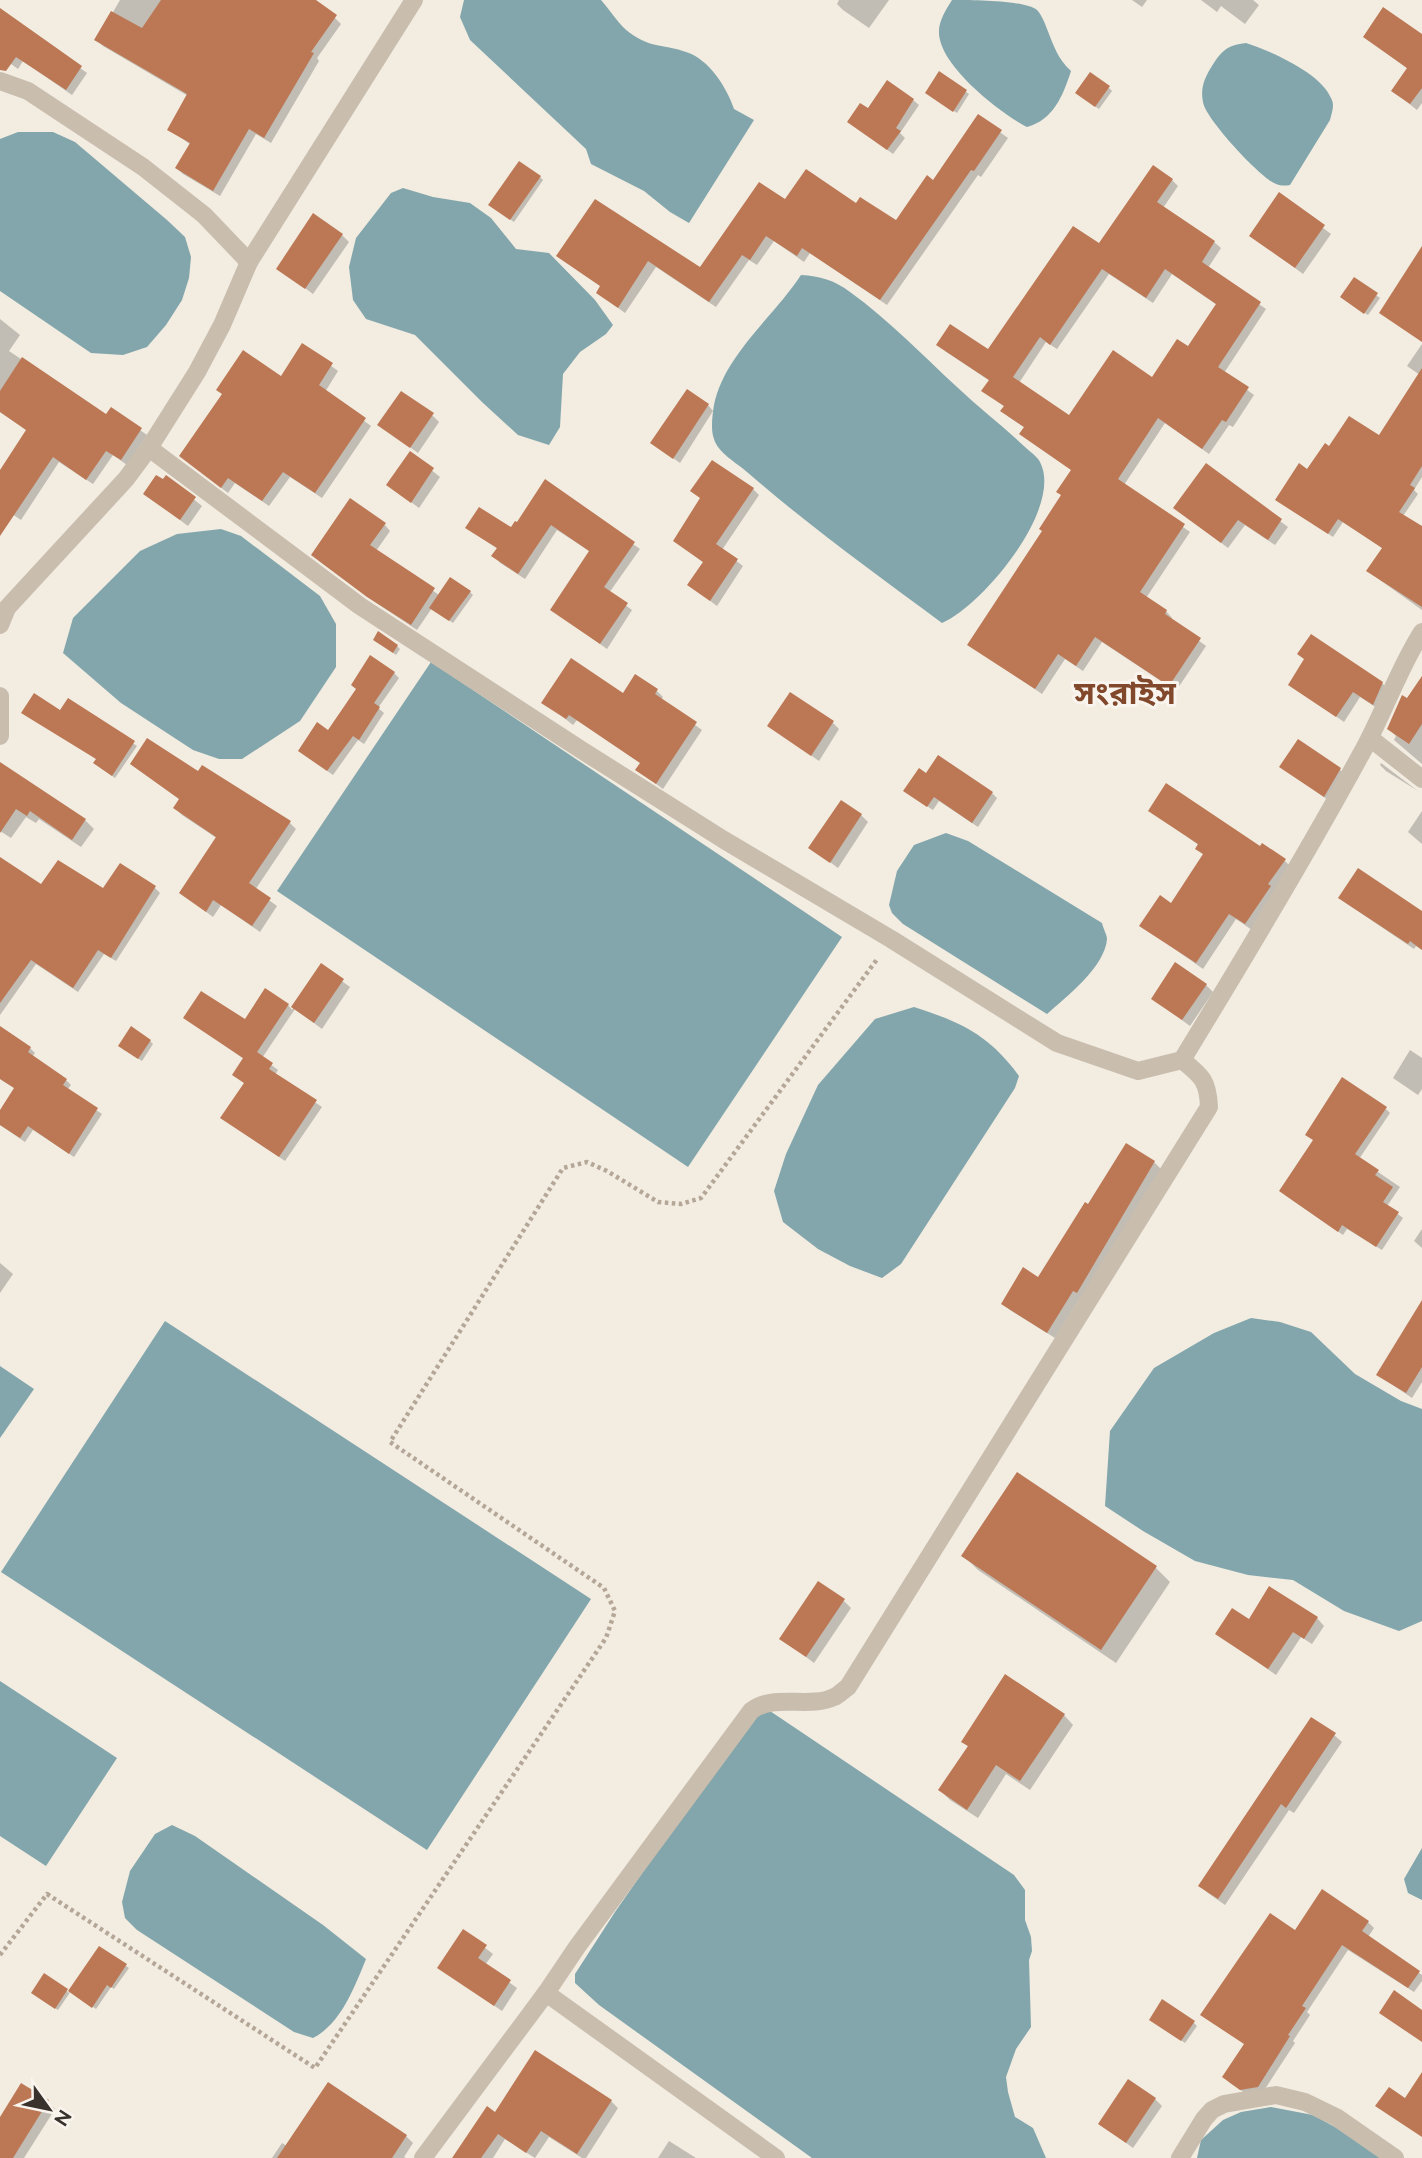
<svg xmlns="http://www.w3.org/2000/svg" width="1422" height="2158" font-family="Raleway,'Noto Sans Bengali',sans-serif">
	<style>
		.water { fill: #82a6ac }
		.shadow { fill: #0003; fill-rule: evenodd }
		.building { fill: #bc7855; fill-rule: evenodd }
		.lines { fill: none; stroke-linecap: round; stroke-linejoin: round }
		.path { stroke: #b5a798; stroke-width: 4.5; stroke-dasharray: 3.5 3.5; stroke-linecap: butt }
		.minor { stroke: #c9bdae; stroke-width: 18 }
		.labels { text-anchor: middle; stroke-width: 6; stroke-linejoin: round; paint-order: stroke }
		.district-label { font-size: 32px; font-weight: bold; fill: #81482b; stroke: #f9f5ee }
	</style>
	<rect width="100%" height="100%" fill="#f2ece1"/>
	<g class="water">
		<path d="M464 0H601C610 10 619 25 630 33 652 49 665 44 686 52 709 59 727 88 734 109L754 120 689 223 670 212 644 191 591 164 586 149 470 40 460 17Z"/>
		<path d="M952 0C972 0 1024 0 1037 10 1041 14 1045 23 1047 29 1054 46 1057 58 1071 71 1063 96 1053 120 1027 127 1000 113 947 71 940 40 936 25 944 13 952 0Z"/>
		<path d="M1246 43C1271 51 1321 73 1331 98 1335 105 1332 112 1330 120L1290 185C1284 186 1280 186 1274 183 1258 175 1205 118 1203 102 1200 88 1205 77 1212 66 1222 50 1228 45 1246 43Z"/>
		<path d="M18 132H53L75 142 167 220 185 237 191 257 189 278 182 300 166 325 147 347 123 355 91 353 0 291V139Z"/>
		<path d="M403 188 433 197 470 203 491 218 516 249 549 253 595 300 613 325 606 334 580 352 563 374 560 427 549 445 518 435 482 402 415 335 366 319 353 300 349 267 356 238 391 193Z"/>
		<path d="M801 275C820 276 834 280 850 292 889 320 922 355 957 387 979 408 1003 426 1025 447 1029 451 1037 456 1040 462 1064 508 982 606 942 623 876 574 809 526 747 472 737 463 718 453 714 439 711 432 712 419 713 412 719 359 774 317 801 275Z"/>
		<path d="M221 529 241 536 320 596 336 624V667L300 721 242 759H219L193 750 121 703 63 653 73 618 140 551 177 534Z"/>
		<path d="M431 662 842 937 688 1167 277 891Z"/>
		<path d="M946 833 968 841 1102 923C1103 928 1107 935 1107 939 1105 967 1066 997 1047 1014L903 924 892 913 889 905 897 871 914 845Z"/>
		<path d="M914 1007C961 1022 989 1035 1019 1076L1015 1088 901 1264 882 1278 850 1266 818 1249 783 1222 774 1191 786 1154 818 1085 875 1019Z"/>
		<path d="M1251 1318 1280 1322 1311 1332 1355 1374 1401 1401 1422 1409V1621L1399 1631 1344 1611 1293 1580 1248 1575 1195 1561 1143 1531 1105 1506 1110 1431 1154 1368 1214 1333Z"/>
		<path d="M165 1321 591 1599 427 1850 1 1572Z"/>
		<path d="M0 1366 34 1389 0 1438Z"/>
		<path d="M0 1681 117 1758 46 1866 0 1836Z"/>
		<path d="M767 1709 1014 1875 1025 1890V1920L1031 1937 1032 1951 1029 1960 1031 2027 1016 2049 1006 2077 1008 2092 1015 2117 1033 2128 1046 2158H812L599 2005 575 1983V1974L615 1912 755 1711Z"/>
		<path d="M172 1825 195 1836 323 1925 366 1959C355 1986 341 2024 313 2038L294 2032 137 1930 125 1918 122 1902 130 1871 155 1834Z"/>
		<path d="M1422 1848V1900L1408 1893 1404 1879Z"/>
		<path d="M1271 2107 1313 2115 1366 2144 1383 2158H1197L1201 2140 1223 2120 1241 2112Z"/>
	</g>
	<g class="shadow">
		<path d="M120 0H305L335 18 341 24 317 58 319 61 271 143 256 134 220 196 183 174 177 168 191 145 169 129 188 96 103 46 97 40Z"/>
		<path d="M839 0H889L869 28 843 10 837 4Z"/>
		<path d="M1132 0H1147L1142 7Z"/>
		<path d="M1201 0H1253L1259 5 1245 24 1221 6 1217 12Z"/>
		<path d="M0 10 87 73 72 95 23 61 18 69 0 56Z"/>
		<path d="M1422 36V103L1417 110 1393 91 1408 69 1365 37Z"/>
		<path d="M940 74 969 94 957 113 931 96Z"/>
		<path d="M1109 88 1112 91 1099 109 1080 96Z"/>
		<path d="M913 100 919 105 900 133 905 138 893 154 849 122 868 111Z"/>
		<path d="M979 117 1008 138 981 177 978 175 887 305 810 253 804 262 774 241 757 265 749 260 716 307 656 267 625 313 598 293 602 287 558 256 596 201 701 269 786 202 856 205 896 223 934 182Z"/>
		<path d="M540 177 543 180 514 222 493 207Z"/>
		<path d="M1172 180 1178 186 1163 208 1214 242 1221 248 1208 268 1266 309 1224 373 1254 395 1233 427 1229 425 1209 454 1165 423 1124 485 1190 532 1146 598 1166 611 1172 618 1171 620 1206 646 1176 691 1102 642 1083 671 1065 659 1042 694 970 645 1043 531 1063 496 1073 471 1021 434 1025 428 1009 417 1002 411 1005 407 984 391 990 381 945 351H989L1099 245ZM1109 274 1153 303 1172 274 1217 305 1188 349 1153 379 1070 417 1019 383 1046 342 1057 349Z"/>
		<path d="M1279 195 1331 234 1303 274 1251 235Z"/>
		<path d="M342 235 349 242 313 294 278 268Z"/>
		<path d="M1354 279 1380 298 1368 315 1345 300Z"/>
		<path d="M0 319 20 335 9 351 107 417 111 410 147 435 127 465 113 455 93 484 59 462 21 520 0 506V473L28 431 0 412Z"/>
		<path d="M1422 344V477L1414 490 1418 494 1403 516 1422 528V610L1373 575 1384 549 1343 522 1333 537 1278 500 1330 448 1379 438 1420 375 1407 366Z"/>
		<path d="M303 345 338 371 325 392 371 426 322 498 290 477 269 506 235 483 228 493 188 462 224 395 281 379Z"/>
		<path d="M708 405 713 411 680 463 652 443Z"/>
		<path d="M432 415 439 422 418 453 380 425Z"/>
		<path d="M410 453 440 477 419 508 388 485Z"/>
		<path d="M1206 465 1288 527 1275 545 1245 525 1228 548 1175 508Z"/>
		<path d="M166 477 202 506 188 526 145 494Z"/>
		<path d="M546 482 640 549 609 593 632 610 607 649 552 610 591 552 557 530 525 579 499 562 498 549 474 533 511 529 517 524Z"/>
		<path d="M753 489 759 495 722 550 743 566 717 606 689 585 704 563 675 541 702 499 693 491Z"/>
		<path d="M385 525 390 531 376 551 439 595 470 592 473 595 453 623 432 608 417 630 375 602 319 561Z"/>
		<path d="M378 642 397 646 400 649 396 655Z"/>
		<path d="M394 673 399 678 378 708 384 713 364 744 358 740 333 775 305 755Z"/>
		<path d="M1422 679V764L1394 740 1396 736 1389 729Z"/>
		<path d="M1382 683 1389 690 1380 710 1360 697 1344 722 1290 684Z"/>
		<path d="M657 691 663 697 661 700 702 730 663 789 637 770 642 764 577 720 573 725 544 702Z"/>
		<path d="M69 700 137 746 115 778 98 766 97 760 60 713Z"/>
		<path d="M832 722 839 729 819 761 769 726Z"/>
		<path d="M1381 763 1418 791 1386 771 1380 765Z"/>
		<path d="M132 764 198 774 290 823 296 829 255 890 277 906 260 932 221 905 213 917 181 893 218 839 182 815 175 808 181 800Z"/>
		<path d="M1281 766 1339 769 1347 776 1332 803Z"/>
		<path d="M5 767 85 820 94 829 81 847 39 819 36 823 26 817 11 838 0 831V775Z"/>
		<path d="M992 793 997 798 978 827 939 801 933 810 910 795Z"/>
		<path d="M1150 810 1260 849 1284 860 1291 867 1252 930 1236 919 1203 969 1142 926 1171 905 1204 855 1198 849 1200 846Z"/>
		<path d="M1422 811V844L1408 832Z"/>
		<path d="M861 815 868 822 838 868 811 848Z"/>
		<path d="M0 859 42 887 104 891 155 888 160 893 116 961 104 954 78 992 36 964 0 1015Z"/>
		<path d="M1346 903 1422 913V950L1416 946 1414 949Z"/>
		<path d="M321 966 350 987 322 1029 295 1009 262 1058 278 1070 275 1075 322 1107 285 1161 229 1123 245 1084 234 1074 244 1059 185 1018 245 1021 288 1005 292 1010Z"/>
		<path d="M1206 985 1213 992 1190 1026 1153 999Z"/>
		<path d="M0 1029 30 1048 35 1053 32 1057 66 1080 71 1085 67 1090 102 1114 74 1157 33 1130 25 1142 0 1125V1113L16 1089 0 1079Z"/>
		<path d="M150 1041 153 1044 142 1061 123 1049Z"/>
		<path d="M1410 1050 1422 1058V1089L1418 1095 1393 1078Z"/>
		<path d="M1386 1109 1390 1113 1359 1159 1400 1187 1387 1206 1403 1218 1382 1250 1347 1229 1343 1235 1285 1195 1314 1141Z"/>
		<path d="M1154 1162 1161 1169 1085 1299 1081 1296 1055 1338 1010 1310 1003 1303 1039 1279 1088 1207Z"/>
		<path d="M1422 1229V1248L1414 1241Z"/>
		<path d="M0 1263 13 1274 0 1293Z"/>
		<path d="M1422 1335V1382L1412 1398 1378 1375Z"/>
		<path d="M964 1556 1155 1567 1170 1582 1116 1663 978 1570Z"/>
		<path d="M844 1601 851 1608 814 1663 781 1638Z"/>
		<path d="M1317 1618 1324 1626 1312 1644 1301 1637 1276 1675 1217 1633 1249 1621Z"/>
		<path d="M1064 1715 1073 1725 1030 1790 1006 1774 978 1818 950 1800 940 1790 969 1748 963 1741Z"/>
		<path d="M1334 1735 1342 1742 1294 1813 1289 1810 1225 1905 1208 1893 1200 1886Z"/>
		<path d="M1368 1922 1374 1928 1368 1937 1422 1975V1981L1414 1992 1348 1950 1307 2012 1310 2015 1293 2041 1295 2043 1263 2092 1248 2095 1230 2083 1224 2077 1246 2045 1295 1932Z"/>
		<path d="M463 1931 493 1954 485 1965 517 1988 502 2011 439 1968Z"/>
		<path d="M100 1948 129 1968 114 1989 111 1987 96 2009 71 1991 58 2010 37 1996 66 1990 69 1993Z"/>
		<path d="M1154 2022 1194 2023 1197 2026 1185 2043Z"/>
		<path d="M1155 2099 1162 2106 1133 2148 1100 2124Z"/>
		<path d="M611 2101 618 2108 586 2158H582L549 2137 535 2158 505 2139 493 2158H454L496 2114Z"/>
		<path d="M48 2102 55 2109 24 2158H0V2121Z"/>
		<path d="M406 2136 413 2143 404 2157 406 2158H272L282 2143 287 2146Z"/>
		<path d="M669 2141 696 2158H658Z"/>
	</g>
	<g class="building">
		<path d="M161 0H316L337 15 311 52 314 53 264 138 249 129 213 191 175 168 190 143 167 130 187 94 94 40 111 11 142 28Z"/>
		<path d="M1383 7 1422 34V88L1410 104 1391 91 1407 68 1363 37Z"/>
		<path d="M0 8 82 66 66 90 16 57 6 71 0 70Z"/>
		<path d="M939 71 967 90 953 112 925 93Z"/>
		<path d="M1090 72 1110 86 1095 107 1075 93Z"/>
		<path d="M887 80 914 99 896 128 901 131 887 150 847 122 860 103 868 108Z"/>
		<path d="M978 114 1002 130 974 171 971 170 880 300 802 248 797 256 766 236 750 260 742 255 709 302 648 261 618 308 596 293 600 286 556 256 595 199 700 267 759 182 785 199 806 169 856 203 860 197 896 220 927 175 933 180Z"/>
		<path d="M519 161 541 176 510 220 488 205Z"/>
		<path d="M1153 165 1173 179 1157 202 1215 241 1202 262 1261 302 1218 367 1249 387 1226 422 1222 420 1202 449 1158 418 1118 479 1185 524 1140 592 1167 610 1165 614 1201 638 1169 686 1095 637 1076 666 1058 654 1035 689 967 645 1042 531 1039 529 1061 495 1056 492 1071 470 1019 434 1024 427 1000 411 1004 406 981 391 989 380 936 345 950 324 988 349 1073 226 1099 243ZM1102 269 1146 298 1165 269 1216 304 1188 346 1177 339 1152 377 1113 350 1069 415 1013 377 1040 337 1050 345Z"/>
		<path d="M1279 192 1325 225 1295 268 1249 236Z"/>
		<path d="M313 213 343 234 305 289 276 269Z"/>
		<path d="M1422 246V342L1379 313Z"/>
		<path d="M1354 277 1378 293 1364 314 1340 297Z"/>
		<path d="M302 343 333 363 319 385 366 418 315 493 283 472 262 501 228 478 221 488 179 456 222 394 216 390 243 350 281 376Z"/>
		<path d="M22 357 106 414 111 407 142 428 121 460 106 451 86 480 53 457 0 536V470L26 430 0 412V391Z"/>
		<path d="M1422 368V466L1410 485 1415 488 1399 512 1422 526V607L1366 571 1382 548 1338 519 1328 534 1275 500 1299 463 1307 469 1325 443 1329 446 1349 416 1379 435Z"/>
		<path d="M687 389 709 404 673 459 650 443Z"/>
		<path d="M401 391 434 413 410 448 377 425Z"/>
		<path d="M410 451 434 468 411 503 386 485Z"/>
		<path d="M712 460 754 488 716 544 738 559 710 601 687 585 703 562 673 541 700 498 690 491Z"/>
		<path d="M1206 463 1282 519 1268 540 1238 520 1221 543 1173 508Z"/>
		<path d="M156 475 163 479 166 475 196 497 180 520 143 494Z"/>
		<path d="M545 479 635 542 604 587 628 603 600 644 550 610 589 551 551 525 518 574 491 556 497 548 465 528 479 507 511 527 515 521 517 522Z"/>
		<path d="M350 498 386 523 370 545 435 588 411 625 367 597 311 555Z"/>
		<path d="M450 577 471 591 449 621 429 608Z"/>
		<path d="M378 631 398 645 393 653 373 640Z"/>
		<path d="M1311 634 1383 682 1373 705 1353 692 1336 717 1288 685 1304 659 1297 654Z"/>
		<path d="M370 655 395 672 374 703 380 707 359 740 353 736 327 771 298 751 317 722 328 730 356 689 351 685Z"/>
		<path d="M571 658 623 693 635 674 658 689 655 694 697 722 656 784 635 770 640 763 569 715 566 719 541 703Z"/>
		<path d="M1422 676V724L1409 744 1387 729 1402 695 1407 698Z"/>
		<path d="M790 692 834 721 811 756 767 726Z"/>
		<path d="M34 693 60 710 68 698 135 741 112 776 93 763 96 759 21 713Z"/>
		<path d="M147 738 198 771 202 765 291 821 249 883 271 898 252 926 213 900 206 912 179 893 216 837 173 808 179 799 130 764Z"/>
		<path d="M1298 739 1341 768 1324 797 1279 767Z"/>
		<path d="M938 755 993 792 972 823 934 797 927 807 903 791 919 768 926 773Z"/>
		<path d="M0 762 86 819 72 840 30 811 27 816 16 809 0 833Z"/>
		<path d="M1166 783 1260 846 1262 843 1286 859 1268 884 1271 886 1245 924 1229 914 1196 963 1139 926 1160 895 1171 903 1203 854 1195 849 1198 844 1148 811Z"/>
		<path d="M841 800 862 814 830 863 808 848Z"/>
		<path d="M0 857 41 884 58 860 103 888 120 863 156 886 111 958 98 950 73 988 31 960 0 1003Z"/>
		<path d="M1358 868 1422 911V950L1410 941 1408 944 1338 898Z"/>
		<path d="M1175 962 1207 984 1182 1020 1151 999Z"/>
		<path d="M321 963 344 979 314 1023 291 1007Z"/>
		<path d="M265 988 289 1004 257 1052 273 1063 269 1069 317 1100 279 1157 220 1118 244 1083 232 1075 243 1058 183 1018 201 991 245 1019Z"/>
		<path d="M0 1026 31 1047 28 1052 67 1079 63 1085 98 1108 69 1154 28 1126 20 1138 0 1125V1110L14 1088 0 1079Z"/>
		<path d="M131 1026 151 1040 138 1059 118 1046Z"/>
		<path d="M1342 1077 1387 1107 1355 1154 1379 1170 1375 1175 1393 1187 1383 1202 1399 1212 1376 1247 1342 1225 1338 1232 1279 1191 1313 1140 1305 1135Z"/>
		<path d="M1126 1143 1155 1161 1077 1293 1073 1291 1047 1333 1001 1304 1023 1267 1038 1277 1085 1202 1088 1204Z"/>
		<path d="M1422 1300V1367L1406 1393 1376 1375Z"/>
		<path d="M1017 1472 1157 1566 1101 1650 961 1556Z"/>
		<path d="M818 1581 845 1599 806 1657 779 1639Z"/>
		<path d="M1269 1586 1318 1617 1304 1639 1293 1632 1268 1669 1215 1634 1232 1608 1249 1619Z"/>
		<path d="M1005 1674 1065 1714 1020 1781 996 1765 967 1810 938 1790 968 1746 961 1742Z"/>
		<path d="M1311 1717 1336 1733 1286 1808 1281 1804 1218 1899 1198 1886Z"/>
		<path d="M1322 1889 1369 1921 1362 1931 1420 1971 1408 1988 1342 1945 1302 2006 1306 2008 1288 2035 1290 2036 1258 2087 1240 2090 1222 2077 1244 2044 1200 2015 1270 1913 1295 1930Z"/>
		<path d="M463 1929 487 1945 478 1958 511 1980 494 2006 437 1968Z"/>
		<path d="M99 1946 127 1964 111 1988 107 1985 92 2008 68 1991Z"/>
		<path d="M44 1973 68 1989 55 2009 31 1993Z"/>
		<path d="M1394 1990 1422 2010V2042L1379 2013Z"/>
		<path d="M1162 1999 1195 2021 1181 2041 1149 2020Z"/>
		<path d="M535 2050 612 2100 577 2154 541 2131 526 2153 498 2134 481 2158H452L487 2106 495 2112Z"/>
		<path d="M1422 2072V2137L1375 2106 1389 2087 1405 2098Z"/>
		<path d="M1128 2079 1156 2098 1126 2143 1098 2124Z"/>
		<path d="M328 2082 407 2135 392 2158H277Z"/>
		<path d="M21 2083 49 2100 13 2158H0V2117Z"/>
	</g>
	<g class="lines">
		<path class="path" d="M0 1955 47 1894 315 2068 606 1638 615 1611 604 1588 390 1442 563 1168 587 1162 607 1171 658 1202 681 1204 701 1198 878 958"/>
		<g class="minor">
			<path d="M0 81 28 91 143 167 204 215 249 262"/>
			<path d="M149 448 360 606 583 751 724 840 891 939 1057 1043 1138 1071 1182 1060C1202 1076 1208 1081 1209 1107L848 1687C843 1690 839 1695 834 1697 809 1709 773 1693 751 1711L577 1947 546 1993 776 2158"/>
			<path d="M0 625 7 608 126 479 149 448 197 372 222 325 249 262 414 0"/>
			<path d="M0 696V736"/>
			<path d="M1370 738 1422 779"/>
			<path d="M1182 1060C1243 960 1304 859 1360 756 1383 716 1397 671 1422 632"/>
			<path d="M423 2158 546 1993"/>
			<path d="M1180 2158 1204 2119 1212 2110 1224 2104 1276 2095 1305 2102 1336 2117 1395 2158"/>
		</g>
	</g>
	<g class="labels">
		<g class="district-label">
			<text x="1125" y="704">সংরাইস</text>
		</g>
	</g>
	<g transform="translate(49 2109) rotate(123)" stroke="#f9f5ee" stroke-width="5" paint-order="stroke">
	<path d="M0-5L12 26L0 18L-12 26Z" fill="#38312c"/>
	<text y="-10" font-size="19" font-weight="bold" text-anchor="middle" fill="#38312c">N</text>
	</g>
</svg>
